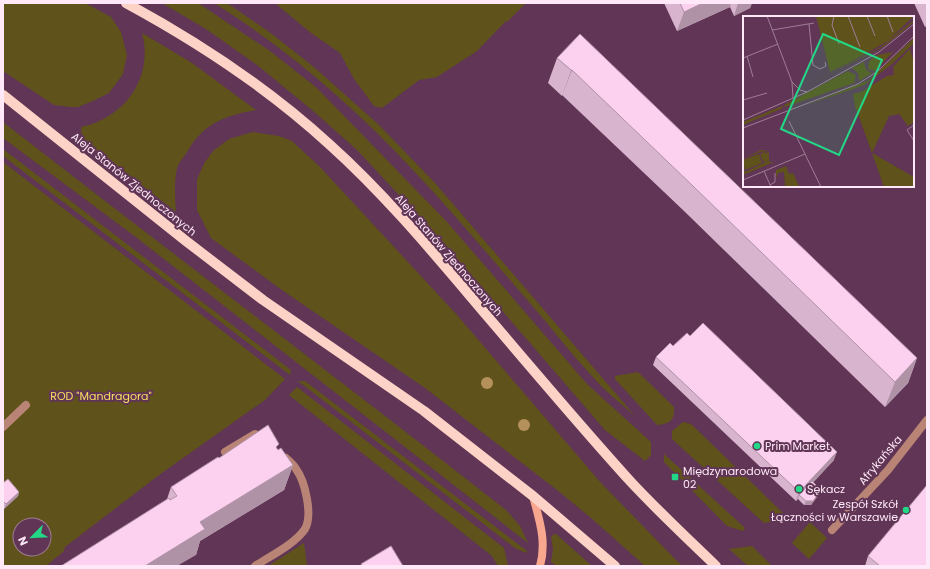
<svg xmlns="http://www.w3.org/2000/svg" width="930" height="569" font-family="Poppins,sans-serif">
	<style>
		.green { fill: #5f531b; fill-rule: evenodd }
		.lines { fill: none; stroke-linecap: round; stroke-linejoin: round }
		.lane { stroke: #b98475; stroke-width: 8 }
		.street { stroke: #b98475; stroke-width: 8 }
		.secondary { stroke: #f8a68e; stroke-width: 8 }
		.primary { stroke: #fed3c7; stroke-width: 10 }
		.tree { fill: #b4915b }
		.wall { fill: #d8b4ce }
		.shaded-wall { fill: #b092a7 }
		.building { fill: #fbd1ef; stroke: #b092a7 }
		.poi-dot { fill: #22d887; stroke: #603555; stroke-width: 1.5 }
		.labels { text-anchor: middle; stroke-width: 4; stroke-linejoin: round; paint-order: stroke }
		.street-label { font-size: 11px; fill: #ffe9f8; stroke: #603555 }
		.park-label { font-size: 11px; fill: #f9dd60; stroke: #603555 }
		.poi-label { font-size: 11px; fill: #ffe9f8; stroke: #603555; text-anchor: start }
		.inset-road { fill: none; stroke: #a07d96; stroke-width: 1 }
		.view { fill: #22d887; fill-opacity: 0.15; stroke: #22d887; stroke-width: 2 }
		.inset-edge { fill: none; stroke: #ffe9f8; stroke-width: 2 }
	</style>
	<rect width="100%" height="100%" fill="#603555"/>
	<g class="green">
		<path d="M3 3H85L111 17 121 32 127 55 123 74 109 93 95 100 78 107H71L54 105 3 71Z"/>
		<path d="M162 3H198L270 51 317 88 448 223 587 384 651 442V455L645 461 605 430 442 241 357 150 312 110 257 65 206 29Z"/>
		<path d="M214 3H227L272 34 315 68 378 124 435 183 635 416C620 403 604 390 591 375 575 358 561 340 546 322 502 271 459 219 413 170 355 107 286 48 214 3Z"/>
		<path d="M275 3H526L507 22 506 21 477 51 437 77 419 80 382 108 374 106 354 79 340 53 311 33Z"/>
		<path d="M142 33 192 63 256 110C224 116 204 123 187 152 184 157 179 162 177 168 174 182 175 197 176 212L82 139 81 127C125 118 154 77 142 33Z"/>
		<path d="M3 122C170 252 339 379 506 510L520 526 528 543 137 238 3 138Z"/>
		<path d="M253 132 279 136 292 141 320 167 457 315 601 483 682 566H645L590 517 557 490 425 388 279 288 211 238 197 210V179L205 162 213 151 229 139Z"/>
		<path d="M3 149 291 370 290 375 3 156Z"/>
		<path d="M3 162 285 379 265 400 159 475 65 547 64 551 46 566H3ZM20 525H44V549H20Z"/>
		<path d="M638 372 674 407C675 420 670 424 657 425L615 379V376Z"/>
		<path d="M298 381H305L527 551 526 553 515 548Z"/>
		<path d="M297 387 504 548 508 566H498L492 556 289 395Z"/>
		<path d="M683 422 691 424 783 513 776 521 764 523 672 439V431Z"/>
		<path d="M664 454 745 528 743 531 727 526 664 462Z"/>
		<path d="M810 522 827 538 809 559 792 543Z"/>
		<path d="M554 534H556L592 566H557L551 562 553 549 551 537Z"/>
		<path d="M304 543 307 566H268Z"/>
		<path d="M752 546 772 566H748L729 549Z"/>
	</g>
	<g class="lines">
		<g class="lane">
			<path d="M3 427 26 405"/>
			<path d="M225 452 255 434 263 439"/>
			<path d="M255 566C270 556 295 544 305 529 313 515 305 481 296 469 294 465 289 461 286 458"/>
		</g>
		<path class="street" d="M832 530 888 470 927 420"/>
		<path class="secondary" d="M533 496C539 519 547 541 540 566"/>
		<g class="primary">
			<path d="M126 3C198 42 268 88 329 144 387 196 437 257 488 317 535 372 582 428 631 482 658 511 688 539 716 566"/>
			<path d="M3 95 186 241 263 300 424 411 533 496 615 566"/>
		</g>
	</g>
	<g class="tree">
		<circle cx="487" cy="383" r="6"/>
		<circle cx="524" cy="425" r="6"/>
	</g>
	<g class="wall">
		<path d="M664 3H752L750 8 734 16 730 7 677 31Z"/>
		<path d="M914 3H927V26L925 27Z"/>
		<path d="M557 58 917 358 908 383 885 407 684 211 562 95V96L548 83Z"/>
		<path d="M690 336 834 460 813 482 819 494 811 505H804L798 499 796 501 653 365 656 357Z"/>
		<path d="M278 449 293 465 284 490 200 541 196 555 167 499 171 487Z"/>
		<path d="M3 483 19 492 18 496 4 509 3 507Z"/>
		<path d="M868 556 927 566H865Z"/>
	</g>
	<g class="shaded-wall">
		<path d="M703 3H731L730 7 677 31 684 12Z"/>
		<path d="M738 3H752L750 8 734 16Z"/>
		<path d="M927 20V26L925 27Z"/>
		<path d="M571 70H572L562 96Z"/>
		<path d="M917 358 908 383 885 407 895 382Z"/>
		<path d="M837 452 834 460 801 496 799 495 798 499 796 501 799 492Z"/>
		<path d="M293 465 284 490 200 541 196 555 177 566H145L200 522Z"/>
		<path d="M821 490 819 494 811 505H804L806 501Z"/>
		<path d="M19 492 18 496 4 509 6 504Z"/>
	</g>
	<g class="building">
		<path d="M680 3H703L684 12Z"/>
		<path d="M580 34 917 358 895 382 693 186 572 70H571L557 58Z"/>
		<path d="M703 323 837 452 799 492 656 357 670 343 673 346 687 333 690 336Z"/>
		<path d="M268 425 279 444 276 447 278 450 281 448 293 465 200 522 205 529 145 566H61L169 498 170 500 177 496 171 487 218 457 219 458Z"/>
		<path d="M8 479 19 492 6 504 3 501V483Z"/>
		<path d="M812 481 821 490 813 501H806L799 495Z"/>
		<path d="M927 485V566H880L868 556Z"/>
		<path d="M391 546 403 566H362L361 564Z"/>
	</g>
	<g class="poi-dot">
		<circle cx="757" cy="446" r="4"/>
		<rect x="671" y="473" width="8" height="8" rx="2"/>
		<circle cx="799" cy="489" r="4"/>
		<circle cx="906" cy="510" r="4"/>
	</g>
	<g class="labels">
		<g class="street-label">
			<text transform="translate(134 184) rotate(39)" y="4">Aleja Stanów Zjednoczonych</text>
			<text transform="translate(449 255) rotate(49)" y="4">Aleja Stanów Zjednoczonych</text>
			<text transform="translate(880 460) rotate(-50)" y="4">Afrykańska</text>
		</g>
		<g class="park-label">
			<text x="101" y="400">ROD "Mandragora"</text>
		</g>
		<g class="poi-label">
			<text x="765" y="450">Prim Market</text>
			<text x="683" y="475">Międzynarodowa<tspan x="683" dy="13">02</tspan></text>
			<text x="807" y="493">Sękacz</text>
			<text x="898" y="508" text-anchor="end">Zespół Szkół<tspan x="898" dy="13">Łączności w Warszawie</tspan></text>
		</g>
	</g>
	<g transform="translate(743 16)">
		<rect width="171" height="171" fill="#603555"/>
		<path d="M73 0H171L144 25 171 3 145 25 88 57 107 46 87 56ZM171 4V6L140 31 59 73 138 31ZM171 22V27L148 49 121 69 62 90 126 64ZM167 33 171 47V106L165 110 156 98 146 100 129 137 112 90 110 78 118 76 144 60 151 59 150 51ZM150 36 132 55 125 53 126 45 134 39ZM121 46 123 54 129 57 116 65 115 57 109 52ZM105 55 113 59 111 67 42 91 41 89ZM39 90 40 92 0 109V106ZM18 134H22L26 137V146H31L0 159V151L2 156 25 145 21 146 19 143 17 138 22 136 25 138 24 136 20 135 0 143ZM129 137 171 161V171H141ZM16 138 19 147 2 154 0 144ZM43 150 46 158 50 157 56 170 42 171 41 156 35 157 33 163V154Z" fill="#5f531b"/>
		<path class="inset-road" d="M24 0 49 66 50 82M91 0 89 9 96 28M105 0 117 31M124 0 132 20M144 0 150 16M66 8 70 49 77 53 83 50 82 46M29 14 71 7M4 40 10 61M0 42 35 28M49 66 57 74 64 76M0 84 24 77M0 104 64 76 136 36 171 8M46 105 78 171M171 109 164 114 171 125M0 112 115 68 135 55 171 20M21 155 28 171M0 164 62 138M27 169 32 166V157"/>
		<path class="view" d="M80 18 139 44 96 139 38 113Z"/>
		<rect width="171" height="171" class="inset-edge"/>
	</g>
	<rect width="930" height="569" fill="none" stroke="#ffe9f8" stroke-width="8"/>
	<g transform="translate(32 537) rotate(246)"><circle r="19" fill="#603555" stroke="#a07d96"/>
	<path d="M0-3L7 15L0 10L-7 15Z" fill="#22d887"/>
	<text y="-6" font-size="11" font-weight="bold" text-anchor="middle" fill="#ffe9f8">N</text>
	</g>
</svg>
